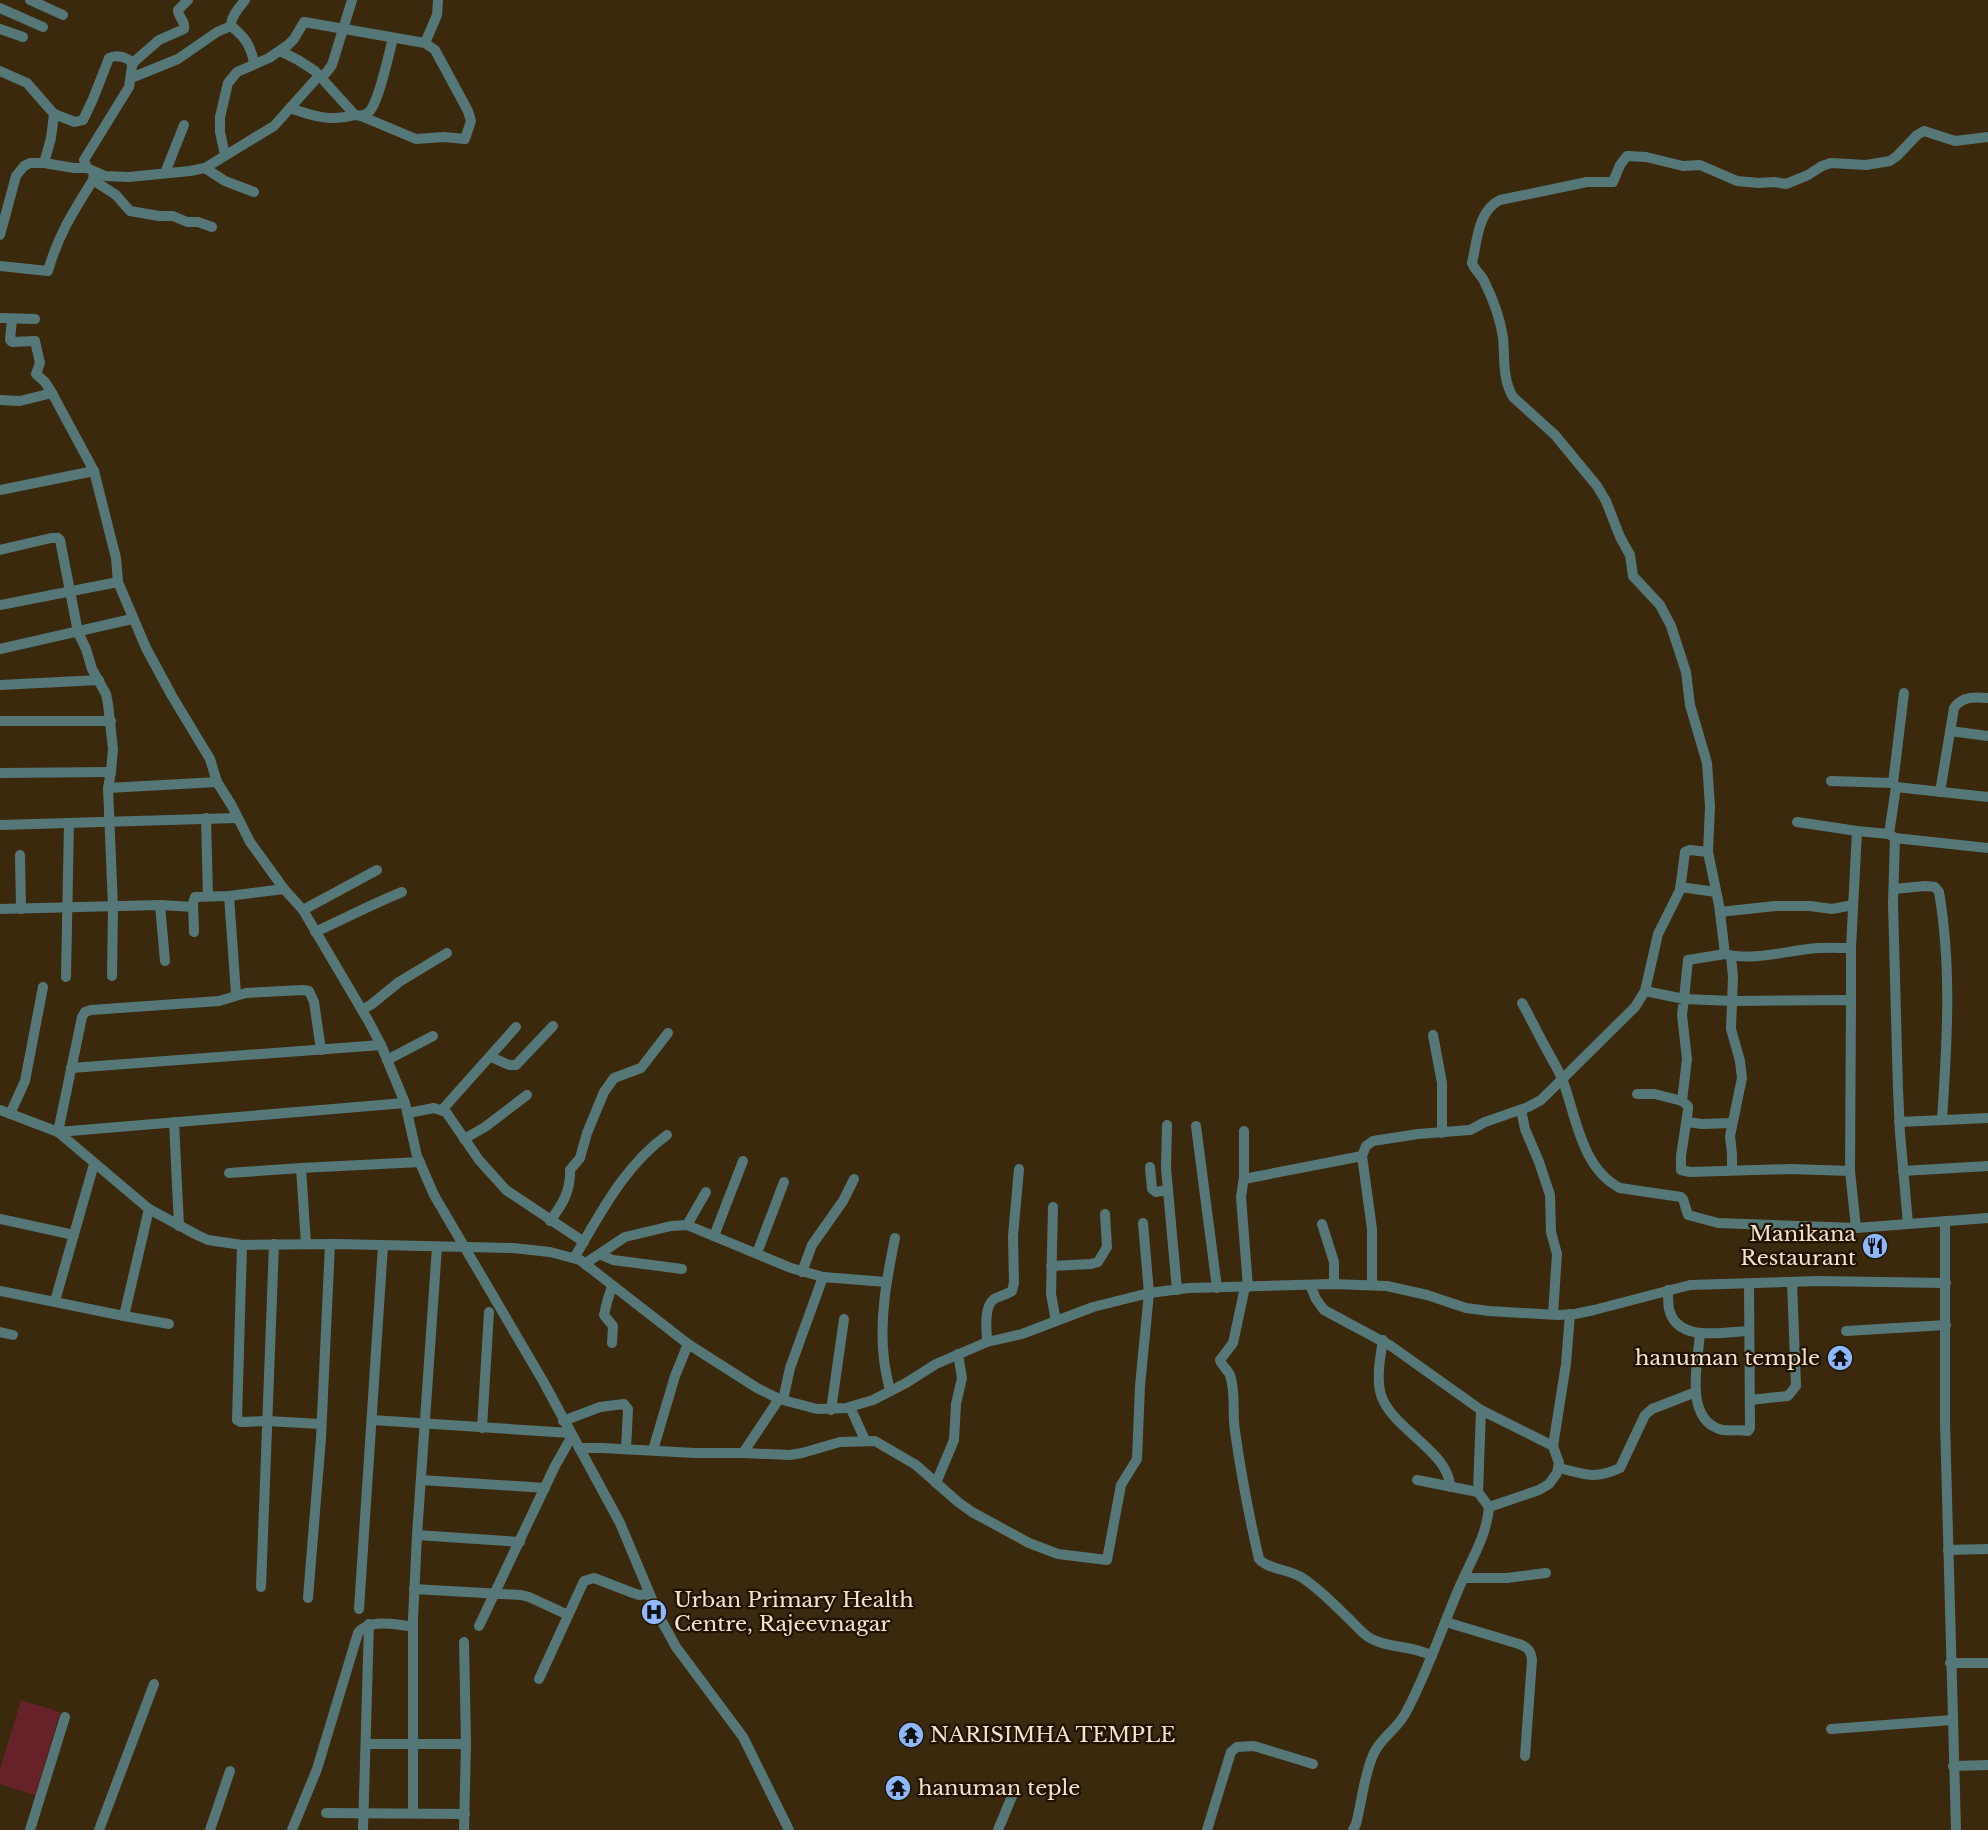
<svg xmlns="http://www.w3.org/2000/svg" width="1988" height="1830" font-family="'Libre Baskerville',serif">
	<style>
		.green { fill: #662228 }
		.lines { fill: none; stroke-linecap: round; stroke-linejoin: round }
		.street { stroke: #567778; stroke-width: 10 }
		.labels { text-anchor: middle; stroke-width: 4.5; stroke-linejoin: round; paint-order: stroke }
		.poi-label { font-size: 21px; fill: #f6e4c9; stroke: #1f1200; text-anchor: start }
	</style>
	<rect width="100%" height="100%" fill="#3a290c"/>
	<path class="green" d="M21 1700 60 1712 35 1795 0 1784V1769Z"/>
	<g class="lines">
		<g class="street">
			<path d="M30 0 63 15"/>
			<path d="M245 0C239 8 231 16 231 26 245 37 251 46 254 63"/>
			<path d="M0 8 43 27"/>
			<path d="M0 29 23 37"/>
			<path d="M425 43 437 15 438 0"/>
			<path d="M280 51 298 60 315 71 355 115C360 116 365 116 369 112 379 102 389 53 393 38"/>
			<path d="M0 71 27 83 54 114 51 138 44 163"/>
			<path d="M131 78 178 59 217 32 231 26"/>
			<path d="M290 108C312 116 332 122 355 115"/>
			<path d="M54 114 75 122 83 120 93 99 109 58C116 54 128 57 133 64"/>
			<path d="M225 155 220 132V117L228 83 237 72 269 58 288 45 294 39 304 22 425 43 435 50 468 111 471 121 465 139 444 137 416 139 361 116"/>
			<path d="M87 168 84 160 129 87 132 66 135 61 159 40 184 29C186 21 178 18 178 10L188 0"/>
			<path d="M205 168 225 181 254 192"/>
			<path d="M165 173 184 125"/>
			<path d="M93 180 116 195 130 211 159 216H173L187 222H198L212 227"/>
			<path d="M0 235 16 176 24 166 30 163H44L74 168H87L105 176 129 177 190 171 205 168 274 126 316 79 326 73 332 65 352 0"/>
			<path d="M0 266 48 271C58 235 73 212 93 180L94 172"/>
			<path d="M0 318 35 319"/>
			<path d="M12 319 10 340 12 342 35 341 40 363 36 374 45 382 52 393 94 471 116 558 118 582 146 648 172 696 210 759 217 782 232 806 250 842 284 889 303 910 369 1022 381 1045 405 1103 417 1156 434 1195 543 1381 607 1499 620 1523 659 1616 676 1647 743 1737 789 1830"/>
			<path d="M0 400 20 401 52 393"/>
			<path d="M0 490 94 471"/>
			<path d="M0 550 51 538H58L60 540 78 632 86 649 92 669 106 694 108 704 113 749 111 772 108 788 113 907 112 976"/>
			<path d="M0 605 118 582"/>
			<path d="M0 649 132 619"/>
			<path d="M0 685 99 680"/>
			<path d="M0 721H111"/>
			<path d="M1950 731 1988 736"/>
			<path d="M0 773 111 772"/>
			<path d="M1831 781 1893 783 1896 787 1988 797"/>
			<path d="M1893 783 1904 693"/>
			<path d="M108 788 217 782"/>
			<path d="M1940 792 1954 708C1962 696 1975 697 1988 698"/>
			<path d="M206 818 208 896"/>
			<path d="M1797 822 1857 831 1889 834 1895 838 1988 848"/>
			<path d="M0 825 237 818"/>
			<path d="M1889 834 1896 787"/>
			<path d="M1895 838 1893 903 1898 1090 1900 1133 1908 1224 1988 1218"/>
			<path d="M20 855 21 909"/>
			<path d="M1680 887 1716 892"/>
			<path d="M1894 889 1925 886 1935 887 1939 892C1952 967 1947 1044 1942 1120"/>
			<path d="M229 896 236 994"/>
			<path d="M160 905 165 961"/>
			<path d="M0 909 160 905 193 907"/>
			<path d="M303 910 377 870"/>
			<path d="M1720 912 1775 906H1810L1832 909 1853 905"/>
			<path d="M194 932 193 903 195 897 229 896 284 889"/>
			<path d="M315 932C344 919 372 904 402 892"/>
			<path d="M1851 948C1837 948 1822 947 1808 949 1782 952 1751 961 1725 954L1719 905 1708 852 1710 806 1707 763 1690 705 1686 672 1671 626 1660 605 1633 576 1630 555 1620 537 1606 501 1597 486 1555 435 1513 397C1502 379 1505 357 1503 337 1500 319 1493 299 1485 283 1482 275 1475 271 1472 263 1477 242 1478 210 1500 200L1587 182H1613L1620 165 1627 156 1646 157 1683 166 1700 165 1737 181 1759 183 1774 182 1786 184 1808 175 1822 166 1831 163 1866 165 1890 161 1897 156 1917 135 1924 131 1955 141 1988 137"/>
			<path d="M1725 954 1688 960 1684 999 1733 1001 1851 1000 1850 1171"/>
			<path d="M1731 956 1733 977 1731 1029 1740 1061 1742 1078 1730 1136 1732 1154V1170"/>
			<path d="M66 977 69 823"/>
			<path d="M1645 991 1684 999 1682 1015 1687 1059 1682 1101 1688 1106V1110L1681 1156V1170L1690 1172 1791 1169 1850 1171 1856 1228"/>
			<path d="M1851 1000V948L1857 831"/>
			<path d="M1522 1003C1531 1019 1539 1036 1548 1052 1553 1061 1559 1071 1563 1081 1576 1117 1582 1169 1620 1188L1681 1197 1683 1199 1688 1215 1718 1223 1856 1228 1908 1224"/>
			<path d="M362 1010 372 1004 399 982 447 953"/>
			<path d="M1433 1035 1442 1083V1133"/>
			<path d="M491 1057 509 1065H516L553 1026"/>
			<path d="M387 1060 433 1036"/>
			<path d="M71 1068 381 1045"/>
			<path d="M1637 1094H1655L1682 1101"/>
			<path d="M0 1110 58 1132 149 1209 197 1235 208 1240 242 1245 337 1244 513 1248 550 1252 580 1260 688 1344 757 1388 779 1399 817 1409 846 1408 873 1400 906 1383 936 1364 987 1342 1022 1334 1093 1307 1149 1293 1189 1288 1332 1284 1387 1286 1427 1295 1466 1308 1489 1311 1558 1315 1575 1314 1594 1310 1690 1285 1817 1281 1946 1283"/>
			<path d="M442 1110 516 1027"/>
			<path d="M1521 1110 1525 1129 1539 1162 1550 1195 1551 1232 1557 1254 1553 1314"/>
			<path d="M408 1113 434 1108 446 1112 479 1160 506 1190 584 1242"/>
			<path d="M10 1114 25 1081 43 987"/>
			<path d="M174 1122 179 1226"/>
			<path d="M1687 1122 1702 1124 1732 1123"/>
			<path d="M1899 1122 1988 1118"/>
			<path d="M1167 1125 1166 1168 1177 1290"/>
			<path d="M1196 1126 1217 1288"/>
			<path d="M1244 1131V1177L1241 1197 1248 1287"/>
			<path d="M58 1132 82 1017 85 1012 91 1010 219 1001 246 993 303 990 309 991 314 1002 321 1050"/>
			<path d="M58 1132 405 1103"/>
			<path d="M464 1139 485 1127 527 1095"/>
			<path d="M1362 1156 1366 1146 1373 1141 1418 1134 1470 1130 1485 1122 1528 1107 1541 1100 1635 1007 1645 991 1658 934 1680 890 1685 852 1690 850 1708 852"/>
			<path d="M1150 1167 1152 1189 1156 1192 1168 1190"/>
			<path d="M1903 1171 1988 1166"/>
			<path d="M229 1173 301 1168"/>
			<path d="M1244 1179 1362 1156 1372 1229V1285"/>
			<path d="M1053 1207 1051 1294 1056 1321"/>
			<path d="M0 1219 74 1235"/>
			<path d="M550 1221C562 1205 571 1191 570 1170L580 1158 587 1133 604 1092 614 1078 641 1068 668 1033"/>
			<path d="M1945 1221V1422L1956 1830"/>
			<path d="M1322 1224 1334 1262V1284"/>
			<path d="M687 1225 706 1192"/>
			<path d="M714 1236 743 1161"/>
			<path d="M306 1244 301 1168 420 1162"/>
			<path d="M242 1245 237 1420 241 1422 267 1421 321 1424"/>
			<path d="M757 1253 784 1182"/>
			<path d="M601 1255 613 1260 682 1269"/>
			<path d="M574 1258C601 1213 624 1166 667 1135"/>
			<path d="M586 1265 589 1261 625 1237 671 1226 687 1225 791 1268 823 1277"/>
			<path d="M1051 1266 1091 1264 1098 1262 1107 1247 1105 1214"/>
			<path d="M802 1272 812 1245 843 1201 854 1179"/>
			<path d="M1310 1285 1316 1299 1324 1310 1391 1346 1481 1410 1553 1446"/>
			<path d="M1245 1287 1233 1343 1220 1360C1222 1366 1228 1370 1230 1375 1236 1392 1232 1413 1235 1431 1241 1474 1249 1516 1259 1559 1267 1569 1288 1569 1301 1577 1317 1587 1333 1603 1346 1616 1354 1623 1361 1633 1370 1638 1389 1649 1413 1645 1432 1656"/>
			<path d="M1668 1290C1668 1296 1668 1303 1669 1309 1677 1343 1723 1332 1748 1331"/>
			<path d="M0 1291 124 1316 149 1209"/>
			<path d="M55 1301 94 1164"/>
			<path d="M124 1316 169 1324"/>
			<path d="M1846 1331 1946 1325"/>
			<path d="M0 1332 13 1335"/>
			<path d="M1700 1333C1698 1361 1684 1417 1719 1429 1727 1432 1739 1429 1748 1431L1750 1428 1749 1284"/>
			<path d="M1383 1340C1380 1358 1375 1384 1383 1400 1397 1431 1450 1454 1450 1487"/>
			<path d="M987 1342C987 1330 983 1308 994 1299 999 1296 1006 1295 1012 1291L1014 1283 1013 1236 1019 1169"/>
			<path d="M612 1343 613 1326 604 1315 607 1302 612 1286"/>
			<path d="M890 1391C888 1381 885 1370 884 1359 879 1319 887 1277 895 1238"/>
			<path d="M783 1400 790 1368 823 1277 886 1282"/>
			<path d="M1750 1400 1788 1396 1796 1386 1792 1282"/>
			<path d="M850 1407 865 1440"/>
			<path d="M831 1410 844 1319"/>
			<path d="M372 1420 570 1433"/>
			<path d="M563 1421 600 1407 624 1404 628 1409 626 1449"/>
			<path d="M482 1428 489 1312"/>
			<path d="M579 1448H602L695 1453H743L779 1399"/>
			<path d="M653 1450 675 1376 688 1344"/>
			<path d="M743 1453 790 1455 802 1453 840 1442 875 1441 916 1465 958 1502 972 1512 1029 1543 1058 1554 1107 1560 1121 1485 1137 1459 1140 1386 1149 1293 1143 1223"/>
			<path d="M1559 1468C1585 1474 1594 1480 1620 1468L1645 1415 1652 1409 1696 1392"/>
			<path d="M421 1480 545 1488"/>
			<path d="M936 1483 954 1440 956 1404 962 1378 958 1354"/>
			<path d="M1478 1492 1481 1410"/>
			<path d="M1489 1507 1539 1490 1549 1484 1557 1473 1559 1463 1553 1446 1566 1364 1570 1314"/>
			<path d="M417 1535 520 1542"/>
			<path d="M1948 1550 1988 1549"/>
			<path d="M1464 1578H1507L1546 1573"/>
			<path d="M261 1587 274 1244"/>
			<path d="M414 1589 521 1595 529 1597 568 1615"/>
			<path d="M308 1598 321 1438 330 1244"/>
			<path d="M359 1609 383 1246"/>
			<path d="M1446 1622 1519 1644C1528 1647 1531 1651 1532 1660L1525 1756"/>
			<path d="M479 1626 555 1466 572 1436"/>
			<path d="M464 1642 466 1744"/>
			<path d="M1950 1663H1988"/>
			<path d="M539 1679 584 1581 594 1578 633 1593 639 1595 649 1594"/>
			<path d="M1831 1729 1952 1720"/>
			<path d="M366 1744H466L464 1830"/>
			<path d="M1953 1766 1988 1765"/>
			<path d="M326 1813 465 1814"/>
			<path d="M413 1813V1619L417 1535 437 1247"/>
			<path d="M30 1830 65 1717"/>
			<path d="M99 1830 154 1684"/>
			<path d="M210 1830 230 1771"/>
			<path d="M292 1830 317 1769 358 1633C369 1618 395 1625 412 1626"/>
			<path d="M363 1830 369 1624"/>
			<path d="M998 1830 1013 1794"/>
			<path d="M1207 1830 1231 1752 1237 1747 1254 1746 1313 1764"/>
			<path d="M1353 1830 1356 1824C1362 1801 1364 1774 1374 1753 1381 1738 1397 1729 1405 1714 1427 1674 1441 1630 1459 1588 1470 1562 1487 1536 1489 1507L1478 1492 1417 1480"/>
		</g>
	</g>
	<defs>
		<g id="restaurant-disc" transform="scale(1.35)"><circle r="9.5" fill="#8db9fc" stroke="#1f1200"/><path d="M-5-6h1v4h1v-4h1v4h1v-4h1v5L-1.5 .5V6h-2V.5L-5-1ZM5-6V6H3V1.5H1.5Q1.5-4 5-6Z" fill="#111"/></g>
		<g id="temple-disc" transform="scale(1.35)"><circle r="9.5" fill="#8db9fc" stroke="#1f1200"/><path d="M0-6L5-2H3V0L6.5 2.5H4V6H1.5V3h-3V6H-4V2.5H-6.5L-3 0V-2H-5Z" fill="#111"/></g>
		<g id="hospital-disc" transform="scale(1.35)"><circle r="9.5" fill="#8db9fc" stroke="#1f1200"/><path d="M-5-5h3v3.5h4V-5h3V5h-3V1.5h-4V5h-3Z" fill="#111"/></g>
	</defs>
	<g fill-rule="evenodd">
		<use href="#restaurant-disc" x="1875" y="1246"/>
		<use href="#temple-disc" x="1840" y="1358"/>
		<use href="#hospital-disc" x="654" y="1612"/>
		<use href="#temple-disc" x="911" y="1735"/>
		<use href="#temple-disc" x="898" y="1788"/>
	</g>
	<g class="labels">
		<g class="poi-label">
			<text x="1856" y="1241" text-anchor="end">Manikana<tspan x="1856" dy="24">Restaurant</tspan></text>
			<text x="1820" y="1365" text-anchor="end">hanuman temple</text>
			<text x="674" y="1607">Urban Primary Health<tspan x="674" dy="24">Centre, Rajeevnagar</tspan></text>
			<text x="930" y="1742">NARISIMHA TEMPLE</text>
			<text x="918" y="1795">hanuman teple</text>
		</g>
	</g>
</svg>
